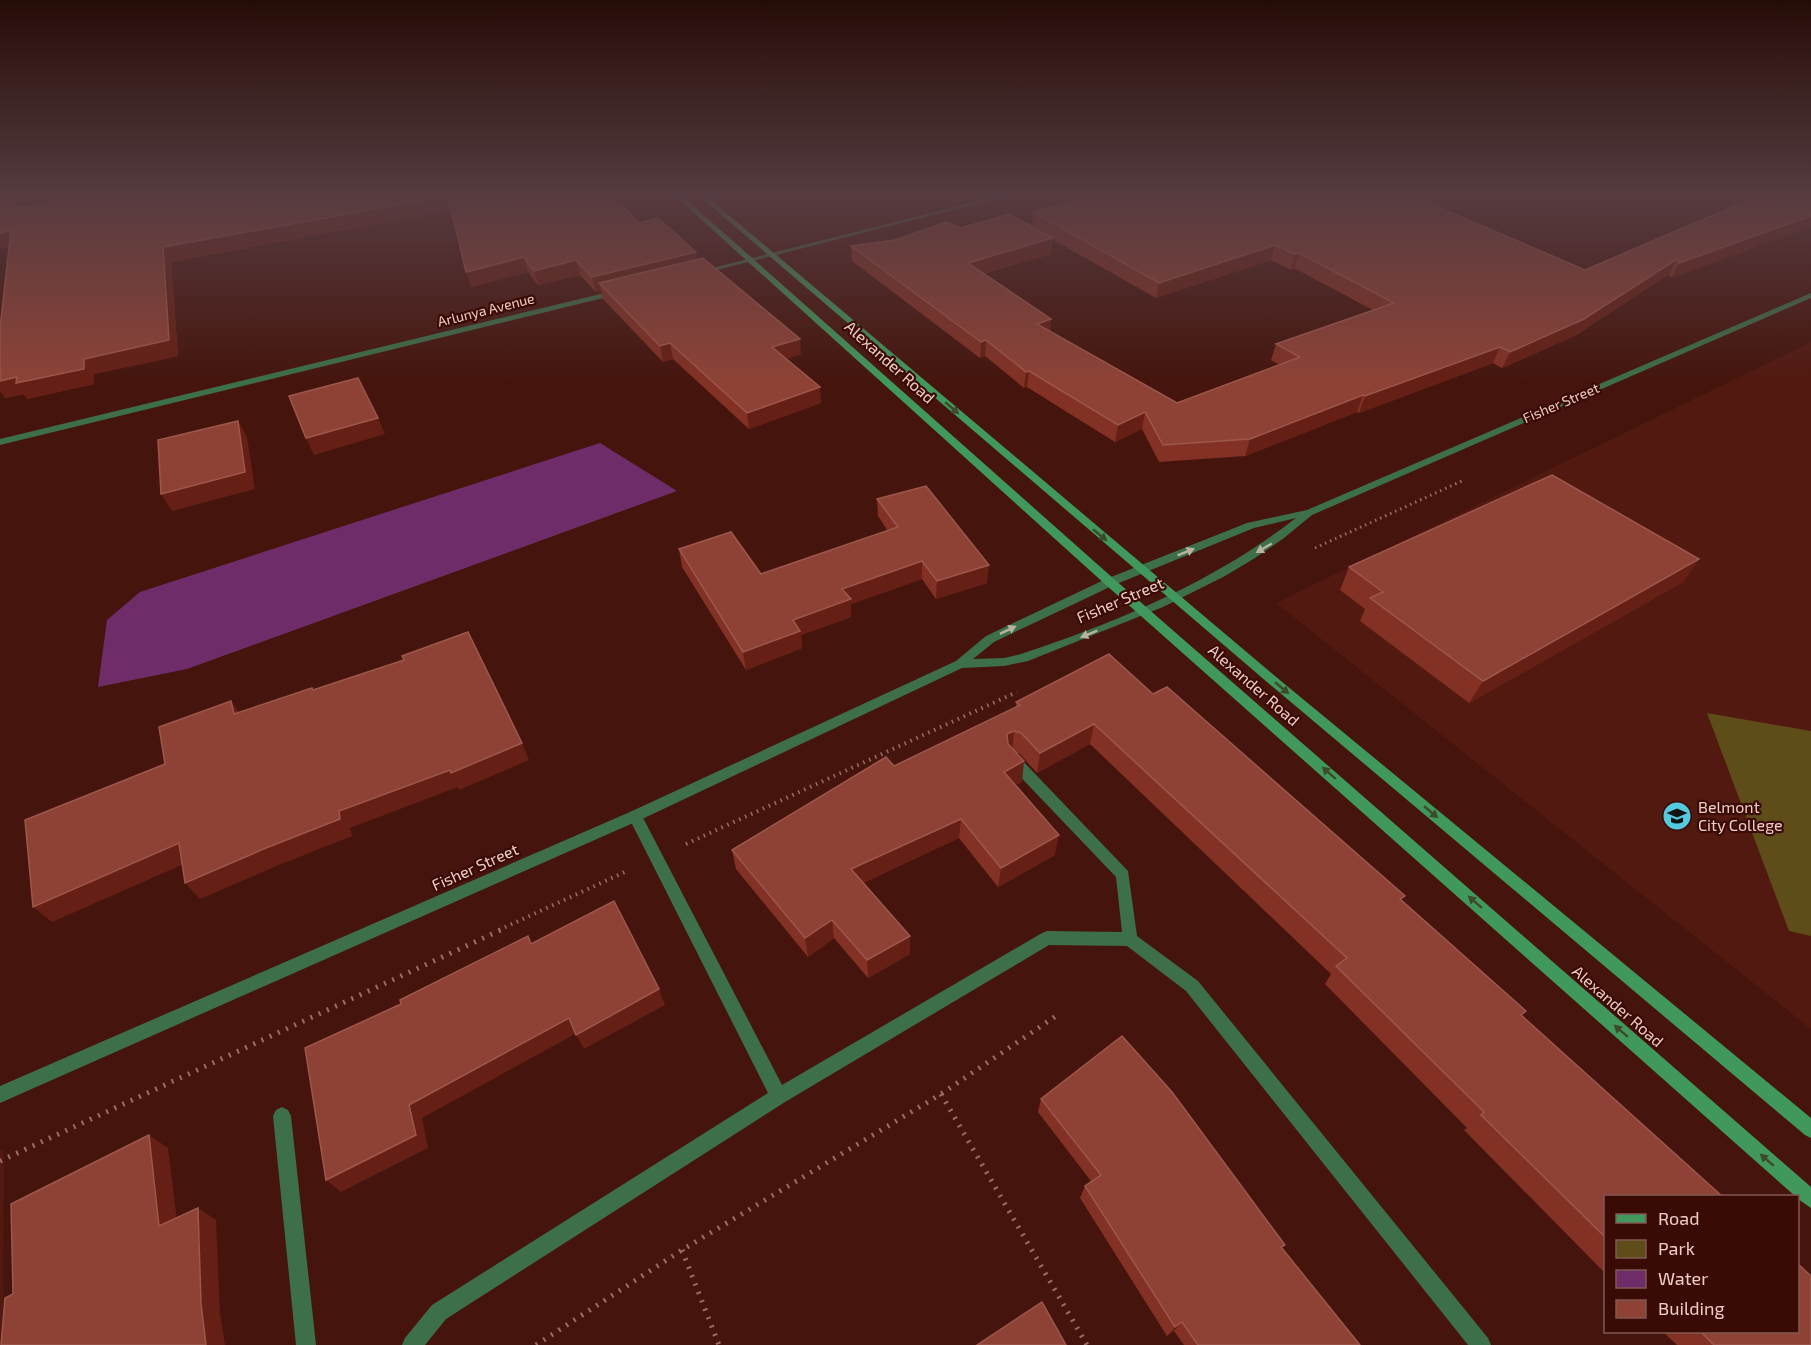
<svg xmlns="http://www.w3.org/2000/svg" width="1811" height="1345" font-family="'Exo 2',sans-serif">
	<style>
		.built { fill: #511910 }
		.green { fill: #5e4d18 }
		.water { fill: #6e2d68 }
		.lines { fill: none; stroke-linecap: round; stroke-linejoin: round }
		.path-far3 { stroke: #976e67; stroke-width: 2; stroke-dasharray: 1 3; stroke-linecap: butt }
		.path-far2 { stroke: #976e67; stroke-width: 3; stroke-dasharray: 1.5 4; stroke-linecap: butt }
		.path-far1 { stroke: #976e67; stroke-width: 4; stroke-dasharray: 1.5 5; stroke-linecap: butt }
		.path { stroke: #976e67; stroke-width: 5; stroke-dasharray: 2 7; stroke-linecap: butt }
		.lane { fill: #3c6f4a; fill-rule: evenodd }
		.street { fill: #3c6f4a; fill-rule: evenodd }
		.secondary { fill: #41985c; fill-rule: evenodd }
		.wall { fill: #823124; fill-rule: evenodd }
		.shaded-wall { fill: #651f14 }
		.building { fill: #8e4236; stroke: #9d574c; stroke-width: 1.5 }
		.oneway { fill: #3d4a2c }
		.oneway2 { fill: #b9b1a2 }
		.labels { text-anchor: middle; stroke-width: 4.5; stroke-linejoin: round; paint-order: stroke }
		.far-street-label { font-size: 14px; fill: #eecdc7; stroke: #3a0a04 }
		.street-label { font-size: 16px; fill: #eecdc7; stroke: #3a0a04 }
		.poi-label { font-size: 16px; fill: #eecdc7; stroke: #3a0a04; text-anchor: start }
	</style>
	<rect width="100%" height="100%" fill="#45150d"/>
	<g class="built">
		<path d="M1811 342V1029L1276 603Z"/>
		<path d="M4 1149 3 1345H0V1151Z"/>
	</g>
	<path class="green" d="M1707 713 1811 731V936L1789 931Z"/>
	<path class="water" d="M600 443 677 491 187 669 98 687 107 620 140 592Z"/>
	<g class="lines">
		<path class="path-far3" d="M33 199 63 194"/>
		<path class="path-far2" d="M1315 548 1464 480"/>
		<g class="path-far1">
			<path d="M686 844 1017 692"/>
			<path d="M499 930 627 871"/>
		</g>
		<g class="path">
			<path d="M941 1094 1087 1345"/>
			<path d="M0 1161 503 929"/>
			<path d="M682 1250 719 1345"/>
			<path d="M536 1345 682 1250 941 1094 1059 1014"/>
		</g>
		<g class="lane">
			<path d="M1013 755 1018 756 1128 871 1137 936 1198 981 1488 1338 1491 1345H1468L1186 991 1127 946 1049 945 785 1102 446 1319 425 1345H402L405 1338 432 1305 768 1093 628 816 630 812 635 810 640 812 782 1085 1042 933 1047 931 1122 932 1116 877 1008 764 1006 760 1008 756Z"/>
			<path d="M282 1107 288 1110 291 1116 316 1345H296L273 1116 276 1110Z"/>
		</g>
		<g class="street">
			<path d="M0 194H11L0 197Z"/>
			<path d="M1006 194H1016L701 274 697 272Z"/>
			<path d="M617 290H620V294L0 445V439Z"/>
			<path d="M1811 293V298L1312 515 1284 538 1255 558 1225 576 1163 607 1028 661 1004 666 962 668 640 820 0 1103V1086L630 812 956 661 986 636 1106 579 1247 523 1307 510ZM1296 518C1215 581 1118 622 1021 654L1004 658 973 659 994 642 1114 585 1254 528Z"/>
		</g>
		<g class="secondary">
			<path d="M673 194H680L1114 579 1811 1187V1208L1798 1199V1196H1795L1106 585Z"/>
			<path d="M697 194H704L1281 681 1811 1118V1138L1805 1135 1273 687Z"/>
		</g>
	</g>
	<g class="wall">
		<path d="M611 194 639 223 696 252 697 260 801 354 786 359 821 403 749 429 673 359 663 362 602 298 601 290 596 292 580 275 538 285 528 272 471 287 451 210 171 262 178 356 94 374V384L27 399 24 394 5 398 9 247 0 249 22 207 83 196Z"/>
		<path d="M1762 194 1671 278 1669 274 1576 335 1502 368 1493 363 1359 413 1357 412 1245 456 1159 462 1142 429 1115 442 1027 387 1024 388 985 356 980 358 852 261 851 246 895 240 961 228 1032 227 1033 212 1585 270ZM1052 239 1156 298 1271 260 1291 270 1294 268 1373 310 1276 344 1271 360 1280 365 1177 403 1050 331 1051 319 983 274 1051 254Z"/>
		<path d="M877 499 987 583 936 599 922 579 851 604V617L801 635 802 648 746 670 682 567 679 549 761 574 888 531 878 516Z"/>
		<path d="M1699 559 1683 582 1469 703 1360 621 1365 609 1340 590 1349 567Z"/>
		<path d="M1153 694 1402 900 1526 1011 1521 1016 1605 1197V1273L1464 1130 1467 1128 1325 984 1331 974 1090 744 1037 773 1019 753H1016L1022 782 1015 785 1055 855 998 887 959 838 863 883 910 954 868 978 834 938 808 957 736 869 732 850 894 766 1016 707V702Z"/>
		<path d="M1041 1099 1282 1248 1360 1345H1184L1174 1331 1167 1336 1080 1198 1085 1186 1091 1181 1038 1112Z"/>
		<path d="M1663 1332H1797L1811 1345H1677Z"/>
	</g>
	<g class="shaded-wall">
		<path d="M15 195 23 208H17Z"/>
		<path d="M448 196 452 210 171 262 178 356 94 374V384L27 399 24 394 5 398 0 391V381L163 247Z"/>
		<path d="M1811 216V227L1671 278 1679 263Z"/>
		<path d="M11 230 20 244 0 249V233Z"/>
		<path d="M1052 238 1051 254 967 279 968 263Z"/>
		<path d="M1275 245 1271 260 1156 298 1159 283Z"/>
		<path d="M696 252 698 267 599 283 601 290 596 292 592 277Z"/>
		<path d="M1299 253 1294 268 1291 270 1295 254Z"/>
		<path d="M524 257 528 272 471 287 466 272Z"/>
		<path d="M1677 259 1669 274 1576 335 1502 368 1510 352Z"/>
		<path d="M576 260 580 275 538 285 534 271Z"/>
		<path d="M1051 319 1049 335 1037 324Z"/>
		<path d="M800 339 801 354 773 363 772 347Z"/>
		<path d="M986 340 985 356 980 358 981 342Z"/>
		<path d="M670 343 673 359 663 362 660 346Z"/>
		<path d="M1500 347 1493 363 1359 413 1365 396Z"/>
		<path d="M1029 371 1027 387 1024 388 1026 372Z"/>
		<path d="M820 387 821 403 749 429 747 413Z"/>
		<path d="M1363 395 1357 412 1245 456 1250 439Z"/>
		<path d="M1145 412 1142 429 1115 442 1118 425Z"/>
		<path d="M378 418 385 434 314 455 306 438Z"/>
		<path d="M238 421 247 437 255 489 172 511 161 494Z"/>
		<path d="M1699 559 1683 582 1469 703 1483 681Z"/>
		<path d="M922 561V579L851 604V617L801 635 802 648 746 670 743 652 842 589Z"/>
		<path d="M989 565 987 583 936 599 937 581Z"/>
		<path d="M231 701 243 718 234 714Z"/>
		<path d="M1094 724 1090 744 1037 773 1040 753Z"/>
		<path d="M1014 731 1012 752 1005 754 1007 734Z"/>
		<path d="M522 743 529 760 459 790 458 787 350 828 352 836 279 865 200 899 185 883 339 811Z"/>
		<path d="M1024 761 1022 782 1002 793 1004 772Z"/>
		<path d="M961 819 959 838 852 888 851 869Z"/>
		<path d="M1059 835 1055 855 998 887 1001 868Z"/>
		<path d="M179 843 193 860 52 922 33 907Z"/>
		<path d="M832 920 834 938 808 957 805 938Z"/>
		<path d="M910 936V954L868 978 867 960Z"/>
		<path d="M659 989 665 1005 584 1049 576 1035Z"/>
		<path d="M569 1018 577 1033 422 1118 428 1148 341 1192 326 1180 409 1105Z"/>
		<path d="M149 1135 168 1148 179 1237 159 1226Z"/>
		<path d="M198 1208 216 1220 220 1313 225 1345H206L201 1303Z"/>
		<path d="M1182 1322 1174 1331 1167 1336 1175 1327Z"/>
	</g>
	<g class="building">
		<path d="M82 194H611L639 223 658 218 696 252 592 277 576 260 534 271 524 257 466 272 448 196 163 247 169 340 84 359V369L16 383 17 377 0 381V328L11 230 0 233V198L15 195 17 208 83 196Z"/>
		<path d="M1101 194H1408L1585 270 1762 194H1811V216L1679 263 1677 259 1584 319 1510 352 1500 347 1365 396 1363 395 1250 439 1163 445 1145 412 1118 425 1029 371 1026 372 986 340 981 342 851 246 895 240 947 222 961 228 1009 214 1052 238 968 263 1051 319 1037 324 1177 403 1300 357 1276 344 1394 303 1299 253 1295 254 1275 245 1159 283 1033 212Z"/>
		<path d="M703 258 800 339 772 347 820 387 747 413 670 343 660 346 599 283Z"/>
		<path d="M358 378 378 418 306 438 289 396Z"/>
		<path d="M238 421 245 472 161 494 158 440Z"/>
		<path d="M1552 475 1699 559 1483 681 1370 598 1383 592 1349 567Z"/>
		<path d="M926 486 989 565 937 581 922 561 842 589 851 599 793 620 800 631 743 652 679 549 731 532 761 574 898 527 877 499Z"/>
		<path d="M468 632 522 743 451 773 450 770 339 811 340 819 266 848 185 883 179 843 33 907 25 820 165 764 159 727 231 701 234 714 312 688 313 690 404 660 402 656Z"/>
		<path d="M1109 654 1153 694 1167 687 1405 896 1400 899 1526 1011 1521 1015 1723 1197H1605V1237L1481 1115 1484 1112 1336 966 1347 958 1094 724 1040 753 1021 733 1014 731 1007 734 1008 744 1024 761 1004 772 1059 835 1001 868 961 819 851 869 910 936 867 960 832 920 805 938 732 850 886 757 894 766 1020 705 1016 702Z"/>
		<path d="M614 901 659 989 576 1035 569 1018 409 1105 416 1135 326 1180 305 1048 401 1004 400 1000 528 936 531 944Z"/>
		<path d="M1122 1036 1172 1092 1285 1245 1281 1247 1360 1345H1198L1182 1322 1175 1327 1085 1186 1101 1175 1041 1099Z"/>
		<path d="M149 1135 159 1226 198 1208 201 1303 206 1345H1L5 1298 13 1294 11 1204Z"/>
		<path d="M1797 1263 1811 1276V1345H1714L1701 1332H1797Z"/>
		<path d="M1042 1302 1066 1345H977Z"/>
	</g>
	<defs><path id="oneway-solid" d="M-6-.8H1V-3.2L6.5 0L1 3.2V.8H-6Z" transform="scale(1.5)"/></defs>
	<g class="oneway">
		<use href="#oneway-solid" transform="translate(952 408) rotate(41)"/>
		<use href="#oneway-solid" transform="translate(1100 535) rotate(40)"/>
		<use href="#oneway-solid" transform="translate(1282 688) rotate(40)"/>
		<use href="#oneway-solid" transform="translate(1329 773) rotate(-139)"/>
		<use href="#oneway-solid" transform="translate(1431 812) rotate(40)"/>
		<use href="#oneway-solid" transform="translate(1475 902) rotate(-139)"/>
		<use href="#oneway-solid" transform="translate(1621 1031) rotate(-139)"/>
		<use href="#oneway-solid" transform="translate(1767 1160) rotate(-139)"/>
	</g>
	<g class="oneway2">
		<use href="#oneway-solid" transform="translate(1264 548) rotate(150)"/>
		<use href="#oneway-solid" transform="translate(1186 552) rotate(-22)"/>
		<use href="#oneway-solid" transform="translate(1008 630) rotate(-26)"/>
		<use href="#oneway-solid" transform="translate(1089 634) rotate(158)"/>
	</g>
	<linearGradient id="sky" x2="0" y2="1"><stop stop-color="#260c07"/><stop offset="0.51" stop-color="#563b40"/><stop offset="1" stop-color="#563b40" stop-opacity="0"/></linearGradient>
	<rect width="1811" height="382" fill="url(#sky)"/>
	<defs>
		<g id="school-disc" transform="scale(1.5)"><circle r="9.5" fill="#55cadf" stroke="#3a0a04"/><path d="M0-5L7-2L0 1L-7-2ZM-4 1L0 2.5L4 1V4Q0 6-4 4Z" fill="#111"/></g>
	</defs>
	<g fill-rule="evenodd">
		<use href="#school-disc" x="1677" y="816"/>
	</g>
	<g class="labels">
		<g class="far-street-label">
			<text transform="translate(486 310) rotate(-14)" y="5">Arlunya Avenue</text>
			<text transform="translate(1561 403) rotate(-23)" y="5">Fisher Street</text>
		</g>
		<g class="street-label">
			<text transform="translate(890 362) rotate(42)" y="6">Alexander Road</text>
			<text transform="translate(1120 600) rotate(-23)" y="6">Fisher Street</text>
			<text transform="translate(1254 685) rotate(41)" y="6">Alexander Road</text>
			<text transform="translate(475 867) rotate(-24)" y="6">Fisher Street</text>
			<text transform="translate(1618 1006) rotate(41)" y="6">Alexander Road</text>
		</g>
		<g class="poi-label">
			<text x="1698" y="813">Belmont<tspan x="1698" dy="18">City College</tspan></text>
		</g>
	</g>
	<rect x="1604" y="1195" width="195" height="138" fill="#3a0a04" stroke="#825852" stroke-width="1.5"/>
	<rect x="1616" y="1214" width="30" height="9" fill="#41985c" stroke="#825852" stroke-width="1.5"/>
	<text x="1658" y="1225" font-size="18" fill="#eecdc7">Road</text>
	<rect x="1616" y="1240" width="30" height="18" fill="#5e4d18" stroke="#825852" stroke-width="1.5"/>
	<text x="1658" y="1255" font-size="18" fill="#eecdc7">Park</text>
	<rect x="1616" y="1270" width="30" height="18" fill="#6e2d68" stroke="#825852" stroke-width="1.5"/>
	<text x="1658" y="1285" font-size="18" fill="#eecdc7">Water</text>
	<rect x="1616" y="1300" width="30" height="18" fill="#8e4236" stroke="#825852" stroke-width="1.5"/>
	<text x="1658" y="1315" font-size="18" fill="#eecdc7">Building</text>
</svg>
